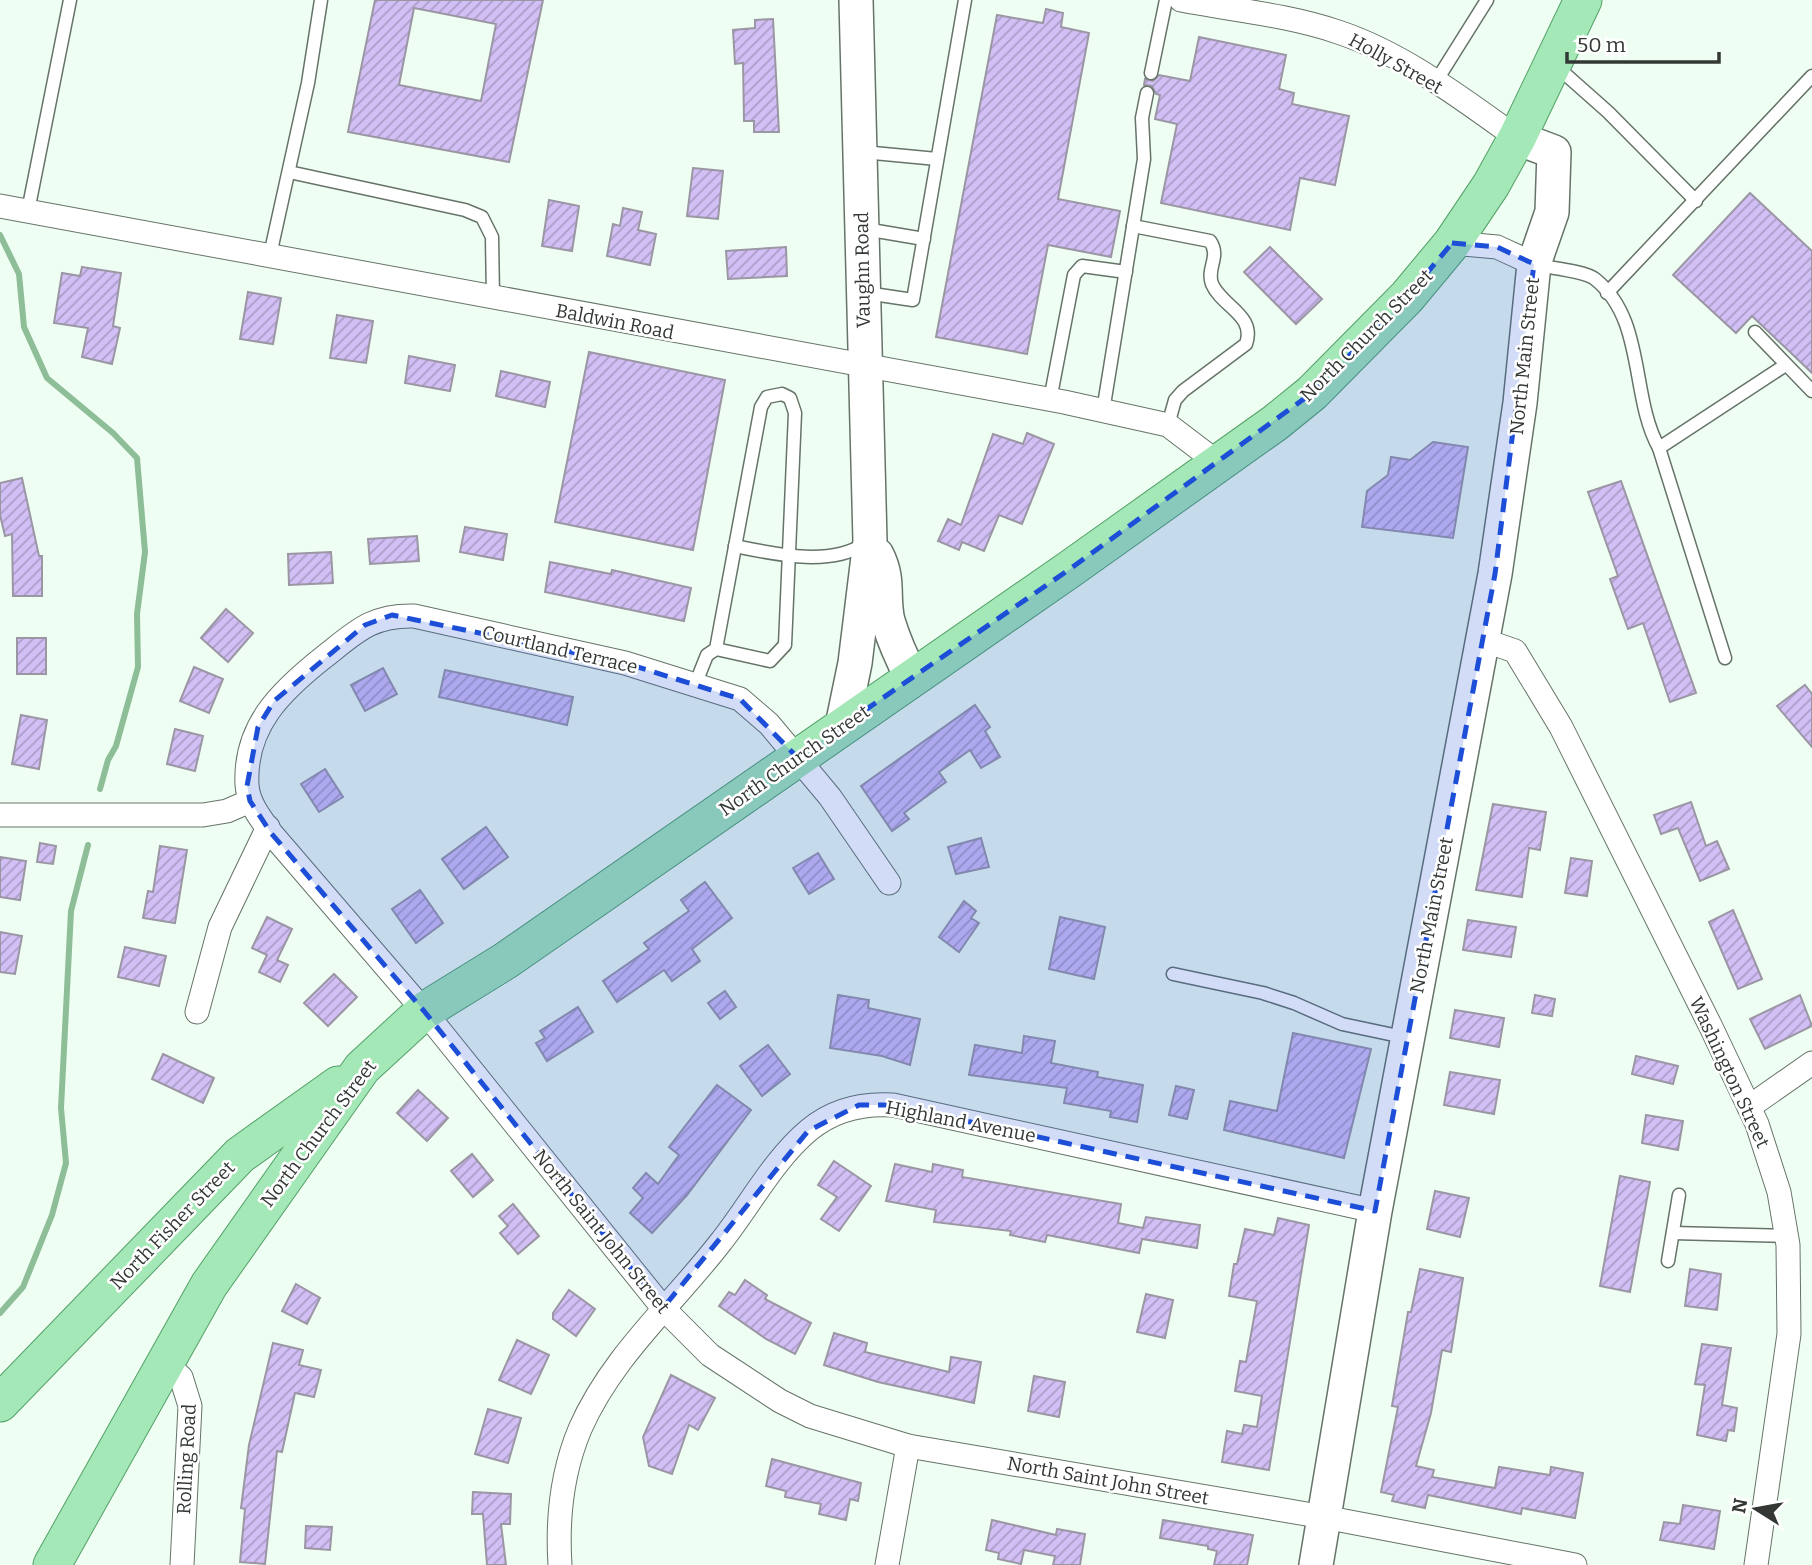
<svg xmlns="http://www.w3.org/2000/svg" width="1812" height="1565" font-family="Bitter,serif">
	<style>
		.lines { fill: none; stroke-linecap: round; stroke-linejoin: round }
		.stream { stroke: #8dbe97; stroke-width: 6 }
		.building { fill: url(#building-hatch); stroke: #9b96a4; stroke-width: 2; fill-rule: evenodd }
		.lane-casing { stroke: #667368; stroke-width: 15 }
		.street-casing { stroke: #667368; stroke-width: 25 }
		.secondary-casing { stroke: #667368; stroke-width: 36 }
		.primary-casing { stroke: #54a069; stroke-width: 39 }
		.lane { stroke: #fff; stroke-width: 12 }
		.street { stroke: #fff; stroke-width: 23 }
		.secondary { stroke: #fff; stroke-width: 33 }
		.primary { stroke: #a3e8b6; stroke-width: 37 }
		.marked { fill: #1d4ed8; fill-opacity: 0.2; stroke: #1d4ed8; stroke-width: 5; stroke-dasharray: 14 9; stroke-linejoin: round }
		.labels { text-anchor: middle; stroke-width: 5; stroke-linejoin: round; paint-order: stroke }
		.street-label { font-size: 19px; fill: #333834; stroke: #fff }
	</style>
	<defs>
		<pattern id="building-hatch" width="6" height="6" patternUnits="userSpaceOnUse" patternTransform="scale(1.75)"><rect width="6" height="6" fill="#d2bff5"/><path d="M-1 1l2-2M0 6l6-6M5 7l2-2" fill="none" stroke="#ab9cc7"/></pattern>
	</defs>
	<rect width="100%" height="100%" fill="#effef2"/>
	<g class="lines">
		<g class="stream">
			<path d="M0 235 19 274 24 327 47 378 113 433 137 458 145 552 137 614 138 667 116 746 108 760 100 789"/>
			<path d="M0 1313 23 1287 52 1215 66 1163 61 1108 71 911 88 845"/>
		</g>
	</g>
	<g class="building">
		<path d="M375 0H543L509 162 348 132ZM414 8 496 24 481 101 399 85Z"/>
		<path d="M1046 9 1063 13 1061 27 1089 33 1058 199 1120 211 1111 257 1048 245 1027 354 936 337 997 15 1043 23Z"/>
		<path d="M773 19 779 132H754V121H744L743 63 735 64 733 30 755 28V20Z"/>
		<path d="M1199 37 1286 55 1279 89 1294 93 1292 104 1349 116 1335 185 1300 178 1290 230 1161 203 1177 124 1155 119 1160 95 1156 94 1152 86 1144 85 1145 79 1153 81 1159 75 1190 81Z"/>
		<path d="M693 168 723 171 718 219 687 216Z"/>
		<path d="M1750 193 1812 251V373L1752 316 1736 333 1673 275Z"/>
		<path d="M549 200 579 206 572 251 542 246Z"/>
		<path d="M623 208 642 212 638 230 656 234 650 265 607 256 613 224 620 226Z"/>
		<path d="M786 247 787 276 728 279 726 251Z"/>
		<path d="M1270 247 1322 299 1296 324 1244 272Z"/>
		<path d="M82 267 121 273 113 326 120 328 112 364 82 357 88 328 54 323 62 273 80 276Z"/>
		<path d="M248 292 281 298 273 344 240 339Z"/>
		<path d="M337 315 373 321 366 363 330 358Z"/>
		<path d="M589 352 725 380 693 550 555 522Z"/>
		<path d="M409 356 455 365 450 391 405 383Z"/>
		<path d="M501 371 550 382 545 407 496 396Z"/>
		<path d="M1027 433 1054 444 1022 524 999 515 984 551 962 542 959 550 938 541 948 519 961 525 993 434 1023 444Z"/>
		<path d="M1433 442 1468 447 1453 538 1362 527 1367 491 1388 475 1391 457 1410 460Z"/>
		<path d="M22 478 39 556H42V596H13L12 534 5 536 0 515V483Z"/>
		<path d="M1621 481 1696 693 1670 702 1643 623 1628 629 1610 579 1618 576 1588 492Z"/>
		<path d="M465 527 507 534 503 560 460 552Z"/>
		<path d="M417 536 419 561 370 564 368 539Z"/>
		<path d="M331 552 333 583 289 585 288 554Z"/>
		<path d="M550 562 611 574 612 570 691 588 684 621 545 592Z"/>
		<path d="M226 609 253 633 228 662 201 638Z"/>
		<rect x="17" y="638" width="29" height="36"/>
		<path d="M194 667 223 679 209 713 180 701Z"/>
		<path d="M383 668 397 694 365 711 351 685Z"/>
		<path d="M445 670 573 697 567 725 439 697Z"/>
		<path d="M1805 685 1812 694V747L1777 706Z"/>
		<path d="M975 705 990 727 985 731 1000 757 981 768 970 750 939 772 946 782 904 813 909 819 892 831 861 786Z"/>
		<path d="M21 715 47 720 39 769 12 764Z"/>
		<path d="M175 729 203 736 195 771 167 764Z"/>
		<path d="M325 769 343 797 319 812 301 784Z"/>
		<path d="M1691 802 1706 846 1717 841 1729 869 1700 881 1678 828 1661 834 1654 815Z"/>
		<path d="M1493 804 1546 812 1540 850 1529 848 1522 897 1476 890Z"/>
		<path d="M486 827 508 857 464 889 442 859Z"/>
		<path d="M981 838 989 867 956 874 948 847Z"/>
		<path d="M40 843 56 846 53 864 37 862Z"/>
		<path d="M160 846 187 850 175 923 143 918 148 891 153 892Z"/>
		<path d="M818 853 834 879 809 894 793 868Z"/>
		<path d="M0 857 26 861 20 900 0 897Z"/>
		<path d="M1571 858 1592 861 1587 896 1565 893Z"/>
		<path d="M705 882 732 918 692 949 700 961 672 981 664 970 617 1002 603 981 649 949 644 943 689 911 681 900Z"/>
		<path d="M420 890 443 923 416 943 392 909Z"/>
		<path d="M964 901 976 911 971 918 979 923 959 952 939 937Z"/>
		<path d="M1733 910 1762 979 1738 989 1709 922Z"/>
		<path d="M267 917 292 929 277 960 288 965 280 982 259 972 267 955 252 948Z"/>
		<path d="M1060 917 1105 927 1094 979 1049 969Z"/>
		<path d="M1468 920 1516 927 1511 957 1463 950Z"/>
		<path d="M0 932 22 936 15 974 0 972Z"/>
		<path d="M125 947 166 956 159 986 118 977Z"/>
		<path d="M334 974 357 997 328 1026 304 1003Z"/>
		<path d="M725 991 736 1007 720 1019 708 1003Z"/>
		<path d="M838 995 869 1000 868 1008 920 1019 910 1065 882 1056 830 1048Z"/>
		<path d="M1535 995 1555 999 1552 1016 1532 1013Z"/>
		<path d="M1800 995 1812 1026 1765 1049 1750 1019Z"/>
		<path d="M578 1007 593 1032 547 1061 536 1043 545 1038 540 1031Z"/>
		<path d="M1455 1010 1504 1018 1499 1047 1450 1038Z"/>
		<path d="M1293 1033 1371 1049 1344 1158 1224 1130 1230 1101 1277 1111Z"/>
		<path d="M1024 1036 1055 1041 1051 1063 1098 1072 1097 1077 1143 1085 1137 1122 1110 1117 1111 1111 1064 1103 1067 1088 969 1075 975 1045 1022 1053Z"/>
		<path d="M768 1045 790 1074 762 1096 740 1066Z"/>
		<path d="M163 1054 214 1078 203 1103 152 1079Z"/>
		<path d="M1636 1056 1678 1066 1673 1084 1632 1074Z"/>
		<path d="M1450 1072 1500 1080 1494 1114 1444 1105Z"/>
		<path d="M717 1085 751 1110 687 1195 652 1233 630 1213 643 1198 633 1188 646 1173 658 1184 679 1155 669 1147Z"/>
		<path d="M1176 1086 1194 1090 1187 1119 1169 1115Z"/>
		<path d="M418 1090 448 1118 427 1141 397 1113Z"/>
		<path d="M1646 1115 1683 1121 1678 1150 1642 1143Z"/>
		<path d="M472 1154 493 1180 473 1197 451 1171Z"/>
		<path d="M834 1161 871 1186 839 1231 821 1219 837 1197 818 1185Z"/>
		<path d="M895 1164 932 1172 933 1164 963 1170 962 1177 1121 1204 1118 1223 1143 1228 1146 1217 1200 1225 1197 1248 1142 1239 1139 1253 1047 1235 1045 1242 1010 1235 1011 1231 934 1222 936 1210 886 1201Z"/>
		<path d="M1620 1176 1650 1182 1630 1292 1600 1286Z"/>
		<path d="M1435 1191 1469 1198 1460 1237 1427 1229Z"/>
		<path d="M513 1204 539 1236 518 1254 500 1233 508 1226 499 1216Z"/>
		<path d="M1278 1218 1309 1225 1269 1470 1222 1462 1227 1431 1242 1434 1244 1425 1257 1427 1262 1396 1235 1391 1240 1361 1246 1362 1257 1301 1229 1296 1234 1264H1237L1245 1229 1274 1235Z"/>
		<path d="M1420 1269 1463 1278 1451 1352 1442 1350 1431 1413 1416 1466 1434 1470 1432 1477 1495 1488 1499 1467 1550 1475 1551 1467 1583 1473 1575 1518 1522 1508 1521 1514 1428 1495 1425 1508 1392 1501 1394 1495 1381 1492 1398 1407 1392 1406 1408 1312H1411Z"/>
		<path d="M1690 1269 1721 1274 1717 1310 1685 1306Z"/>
		<path d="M745 1280 767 1295 765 1299 811 1323 795 1354 766 1339 719 1306 729 1292 735 1295Z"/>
		<path d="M296 1284 320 1298 307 1324 282 1311Z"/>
		<path d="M569 1290 595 1309 576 1336 553 1319V1313Z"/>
		<path d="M1146 1294 1173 1300 1165 1338 1137 1332Z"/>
		<path d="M834 1333 867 1343 865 1352 949 1372 951 1357 981 1362 974 1403 878 1382 824 1365Z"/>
		<path d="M517 1340 549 1355 531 1394 499 1380Z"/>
		<path d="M273 1343 303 1350 299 1365 321 1370 314 1397 295 1393 282 1452 277 1451 265 1564 240 1562 245 1509 241 1508 249 1445Z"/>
		<path d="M1702 1344 1731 1348 1722 1405 1737 1408 1734 1431 1728 1430 1726 1441 1697 1435 1705 1385 1695 1384Z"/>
		<path d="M671 1375 715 1398 698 1430 689 1425 672 1474 649 1466 643 1437Z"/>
		<path d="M1034 1376 1065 1382 1059 1417 1028 1411Z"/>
		<path d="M488 1409 521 1418 508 1463 475 1454Z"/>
		<path d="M772 1459 861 1483 858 1501 850 1499 846 1520 819 1514 821 1504 785 1497 786 1491 766 1486Z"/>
		<path d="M473 1492 511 1494 510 1524H501L506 1565H487L483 1514H472Z"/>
		<path d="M1683 1505 1720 1511 1714 1549 1660 1540 1664 1522 1680 1524Z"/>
		<path d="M992 1520 1056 1535 1057 1529 1085 1534 1080 1565H1053L1055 1556 1024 1550 1021 1564 998 1559 999 1553 986 1550Z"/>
		<path d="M1163 1520 1253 1535 1247 1565H1214L1217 1551 1208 1549V1546L1160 1538Z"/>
		<path d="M306 1526 332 1527 330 1550 305 1548Z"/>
	</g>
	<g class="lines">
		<g class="lane-casing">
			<g id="lane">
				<path d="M1555 65 1608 112 1696 201"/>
				<path d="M1151 73 1166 0"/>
				<path d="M1435 83 1487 0"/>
				<path d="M863 152 937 159"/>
				<path d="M289 172 465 210 482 217 492 237 493 298"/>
				<path d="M28 211 70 0"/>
				<path d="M1133 226 1210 241C1221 257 1206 268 1212 284 1222 307 1256 315 1246 344L1183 391 1175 400 1168 425"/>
				<path d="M865 229 924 239"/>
				<path d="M270 255 308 83 321 0"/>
				<path d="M1537 265C1550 268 1585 271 1595 279 1646 320 1630 396 1659 448L1784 366"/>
				<path d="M866 293 913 300 965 0"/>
				<path d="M1607 293 1812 76"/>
				<path d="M1755 332 1812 391"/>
				<path d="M1050 400 1074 275 1082 266 1126 272"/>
				<path d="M1103 411 1144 159 1142 118 1147 93"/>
				<path d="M1659 448 1725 658"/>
				<path d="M735 546C775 554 829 567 864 544"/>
				<path d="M695 685 707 655 716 649 761 407 767 397 782 394 790 398 795 413 785 645 770 661 716 649"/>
				<path d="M1173 974 1263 993 1294 1003 1342 1024 1408 1038"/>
				<path d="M1673 1233 1786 1236"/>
				<path d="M1668 1261 1679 1195"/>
			</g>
		</g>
		<g class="street-casing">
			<g id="street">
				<path d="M1181 0C1233 10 1288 15 1338 32 1402 53 1463 99 1517 138"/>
				<path d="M0 206 1064 402 1168 425 1218 463"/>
				<path d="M1452 243 1497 247 1534 264"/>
				<path d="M1483 640 1515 651 1561 727 1711 1027 1757 1124 1779 1192 1788 1245 1789 1334 1756 1565"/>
				<path d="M0 815H203L227 811 250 801"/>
				<path d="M889 883 830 797 769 724 740 699 625 663 414 616C371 615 356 632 324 657 281 691 244 726 247 785 248 803 261 819 271 833L424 1011 663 1308 710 1355 780 1401 810 1416 908 1446 1324 1517 1575 1565"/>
				<path d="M197 1012 220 927 268 827"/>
				<path d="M1749 1107 1812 1063"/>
				<path d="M164 1362 181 1377 190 1406 182 1565"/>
				<path d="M560 1565C557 1519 562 1472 580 1429 612 1356 672 1305 720 1243 749 1207 773 1160 809 1130 833 1110 862 1103 893 1105L1375 1211"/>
				<path d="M887 1565 908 1446"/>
			</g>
		</g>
		<g class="secondary-casing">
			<g id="secondary">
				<path d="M877 555C890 580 882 597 888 621 894 641 902 659 912 678"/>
				<path d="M842 726 855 663 870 541 856 0"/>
				<path d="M1316 1565 1375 1211 1495 574 1520 403 1534 264 1552 212 1554 152 1517 138"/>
			</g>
		</g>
		<g class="primary-casing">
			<g id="primary">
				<path d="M0 1403 240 1155 338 1085"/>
				<path d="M52 1565 209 1285 362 1068 424 1011 505 961 1070 569 1275 423 1312 393 1407 297 1452 243 1491 185 1517 138 1583 0"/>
			</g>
		</g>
		<use href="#lane" class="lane"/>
		<use href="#street" class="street"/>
		<use href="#secondary" class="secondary"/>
		<use href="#primary" class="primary"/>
	</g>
	<path class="marked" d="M1452 243 1497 247 1534 264 1495 574 1375 1211 893 1105H859L808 1131 663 1308 424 1011 271 833 250 801 247 786 258 727 274 701 365 625 392 615 625 663 740 699 797 757 1070 569 1312 393 1407 297Z"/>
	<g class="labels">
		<g class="street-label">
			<text transform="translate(1396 63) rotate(29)" y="7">Holly Street</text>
			<text transform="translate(862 270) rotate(-91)" y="7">Vaughn Road</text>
			<text transform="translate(615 321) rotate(11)" y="7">Baldwin Road</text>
			<text transform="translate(1366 335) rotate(-45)" y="7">North Church Street</text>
			<text transform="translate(1524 356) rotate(-84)" y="7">North Main Street</text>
			<text transform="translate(560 649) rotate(13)" y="7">Courtland Terrace</text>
			<text transform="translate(794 760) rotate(-35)" y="7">North Church Street</text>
			<text transform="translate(1431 915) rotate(-79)" y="7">North Main Street</text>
			<text transform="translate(1730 1072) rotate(65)" y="7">Washington Street</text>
			<text transform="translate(961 1121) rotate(11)" y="7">Highland Avenue</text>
			<text transform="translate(318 1133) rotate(-53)" y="7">North Church Street</text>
			<text transform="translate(172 1225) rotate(-46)" y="7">North Fisher Street</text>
			<text transform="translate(602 1231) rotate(51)" y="7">North Saint John Street</text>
			<text transform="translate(186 1459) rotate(-87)" y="7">Rolling Road</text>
			<text transform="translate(1108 1480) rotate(10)" y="7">North Saint John Street</text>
		</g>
	</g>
	<g transform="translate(1756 1509) rotate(281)" stroke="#ffffff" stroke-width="5" paint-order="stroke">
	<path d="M0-5L12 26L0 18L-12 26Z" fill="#333834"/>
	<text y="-10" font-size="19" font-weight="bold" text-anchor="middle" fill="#333834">N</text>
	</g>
	<path d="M1567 52v10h152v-10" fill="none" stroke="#333834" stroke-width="3.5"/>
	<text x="1577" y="52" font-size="21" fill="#333834" stroke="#ffffff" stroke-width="5" paint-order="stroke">50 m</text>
</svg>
